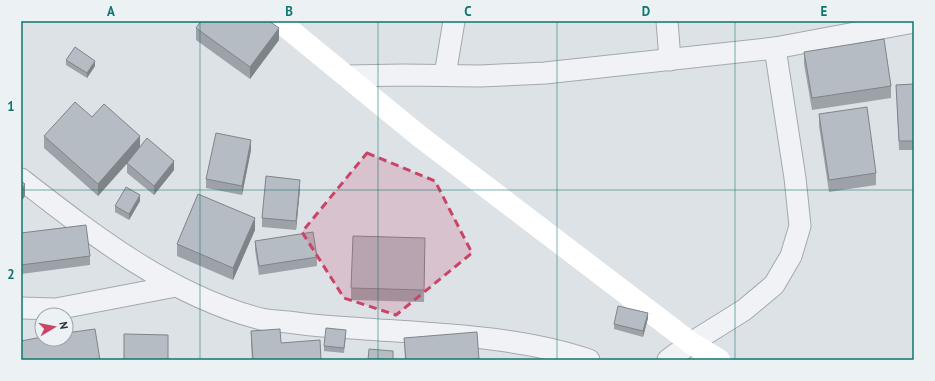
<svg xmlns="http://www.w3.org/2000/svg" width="935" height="381" font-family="'PT Sans',sans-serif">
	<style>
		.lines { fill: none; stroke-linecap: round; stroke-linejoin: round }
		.minor-casing { stroke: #a3a9b1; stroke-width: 23 }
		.minor { stroke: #f0f2f5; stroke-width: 21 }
		.secondary { stroke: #fff; stroke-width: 22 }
		.wall { fill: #9ca2a8 }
		.shaded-wall { fill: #7f8488 }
		.building { fill: #b5bcc3; stroke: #7f8488 }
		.marked { fill: #c94467; fill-opacity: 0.2; stroke: #c94467; stroke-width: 3; stroke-dasharray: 8 5; stroke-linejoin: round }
		.grid { fill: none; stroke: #0f766e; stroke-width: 1; stroke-opacity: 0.55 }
		.neatline { fill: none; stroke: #0f766e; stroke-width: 1.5 }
		.grid-label { font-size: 13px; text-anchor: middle; font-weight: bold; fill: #0f766e }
	</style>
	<rect width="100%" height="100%" fill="#dde2e7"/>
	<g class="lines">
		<g class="minor-casing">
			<g id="minor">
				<path d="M667 21 670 60"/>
				<path d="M445 75 454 21"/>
				<path d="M347 76 403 75 480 76 545 73 775 48 914 22"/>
				<path d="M21 179C93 235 171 296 261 319 269 321 279 321 288 322 309 325 331 327 352 328 428 334 517 335 589 360"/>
				<path d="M21 308 56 309 176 286"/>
				<path d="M668 360 691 343 744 310 774 285 791 256 800 226 795 178 775 48"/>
			</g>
		</g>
		<use href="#minor" class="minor"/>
		<path class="secondary" d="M279 21 418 135 691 343 719 360"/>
	</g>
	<g class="wall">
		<path d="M196 28 279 40 250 79 196 40Z"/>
		<path d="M804 52 891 86V98L812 110 804 64Z"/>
		<path d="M66 60 95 66 87 78 66 65Z"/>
		<path d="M914 84V150H899L896 85Z"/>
		<path d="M819 114 876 173V185L829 192 819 126Z"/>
		<path d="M92 117 174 170 154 195 127 173V163L128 162 98 196 44 148V136Z"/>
		<path d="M251 150 242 195 206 188V179Z"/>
		<path d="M300 189 296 230 262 227V218Z"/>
		<path d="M140 201 129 220 115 212V206Z"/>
		<path d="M255 230 233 280 177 256V244Z"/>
		<path d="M21 233 90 256V265L21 274Z"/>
		<path d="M255 241 317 257V266L259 275 255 250Z"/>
		<path d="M425 250 424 302 351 300V288Z"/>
		<path d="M648 318 643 337 614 329V324Z"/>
		<path d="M251 331 281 343 321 360H252L251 343Z"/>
		<path d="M346 335 344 353 324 351V346Z"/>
		<path d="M404 338 479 360H405Z"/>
	</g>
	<g class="shaded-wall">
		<path d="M279 28V40L250 79V67Z"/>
		<path d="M95 61V66L87 78V73Z"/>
		<path d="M140 136V149L98 196V184Z"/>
		<path d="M251 140V150L242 195V186Z"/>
		<path d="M174 161V170L154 195V186Z"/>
		<path d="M300 180V189L296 230V221Z"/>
		<path d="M25 184V196L21 202V190Z"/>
		<path d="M140 195V201L129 220V214Z"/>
		<path d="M255 218V230L233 280V268Z"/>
		<path d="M648 313V318L643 337V331Z"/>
	</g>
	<g class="building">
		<path d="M201 21H269L279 28 250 67 196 28Z"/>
		<path d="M884 39 891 86 812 98 804 52Z"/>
		<path d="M75 47 95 61 87 73 66 60Z"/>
		<path d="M914 84V141H899L896 85Z"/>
		<path d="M75 102 92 117 104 104 140 136 98 184 44 136Z"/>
		<path d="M867 107 876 173 829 180 819 114Z"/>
		<path d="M216 133 251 140 242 186 206 179Z"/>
		<path d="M147 138 174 161 154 186 127 163Z"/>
		<path d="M266 176 300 180 296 221 262 218Z"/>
		<path d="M21 181 25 184 21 190Z"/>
		<path d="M126 187 140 195 129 214 115 206Z"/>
		<path d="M198 194 255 218 233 268 177 244Z"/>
		<path d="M86 225 90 256 21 265V233Z"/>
		<path d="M313 232 317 257 259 266 255 241Z"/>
		<path d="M353 236 425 238 424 290 351 288Z"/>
		<path d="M618 306 648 313 643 331 614 324Z"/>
		<path d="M326 328 346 330 344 348 324 346Z"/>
		<path d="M95 329 100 360H21V341L42 337V339H66V333Z"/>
		<path d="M280 329 281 343 320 340 321 360H253L251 331Z"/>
		<path d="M477 332 479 360H406L404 338Z"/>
		<path d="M124 334 168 335V360H124Z"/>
		<path d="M369 349 393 351V360H368Z"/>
	</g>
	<path class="marked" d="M367 153 435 181 472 253 396 315 344 298 302 232Z"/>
	<path class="grid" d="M200 21V360M378 21V360M557 21V360M735 21V360M21 190H914"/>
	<rect width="935" height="381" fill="none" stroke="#ecf1f4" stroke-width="44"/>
	<g transform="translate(54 327) rotate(80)"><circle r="19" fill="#ecf1f4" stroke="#9da4ab"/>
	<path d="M0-3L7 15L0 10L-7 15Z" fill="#c94467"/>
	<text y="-6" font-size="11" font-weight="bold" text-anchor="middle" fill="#27313d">N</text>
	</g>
	<rect x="22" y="22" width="891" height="337" class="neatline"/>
	<g class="grid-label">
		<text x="111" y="16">A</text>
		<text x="289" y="16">B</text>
		<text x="468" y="16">C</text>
		<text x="646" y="16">D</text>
		<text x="824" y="16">E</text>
		<text x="11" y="111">1</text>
		<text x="11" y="279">2</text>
	</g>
</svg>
